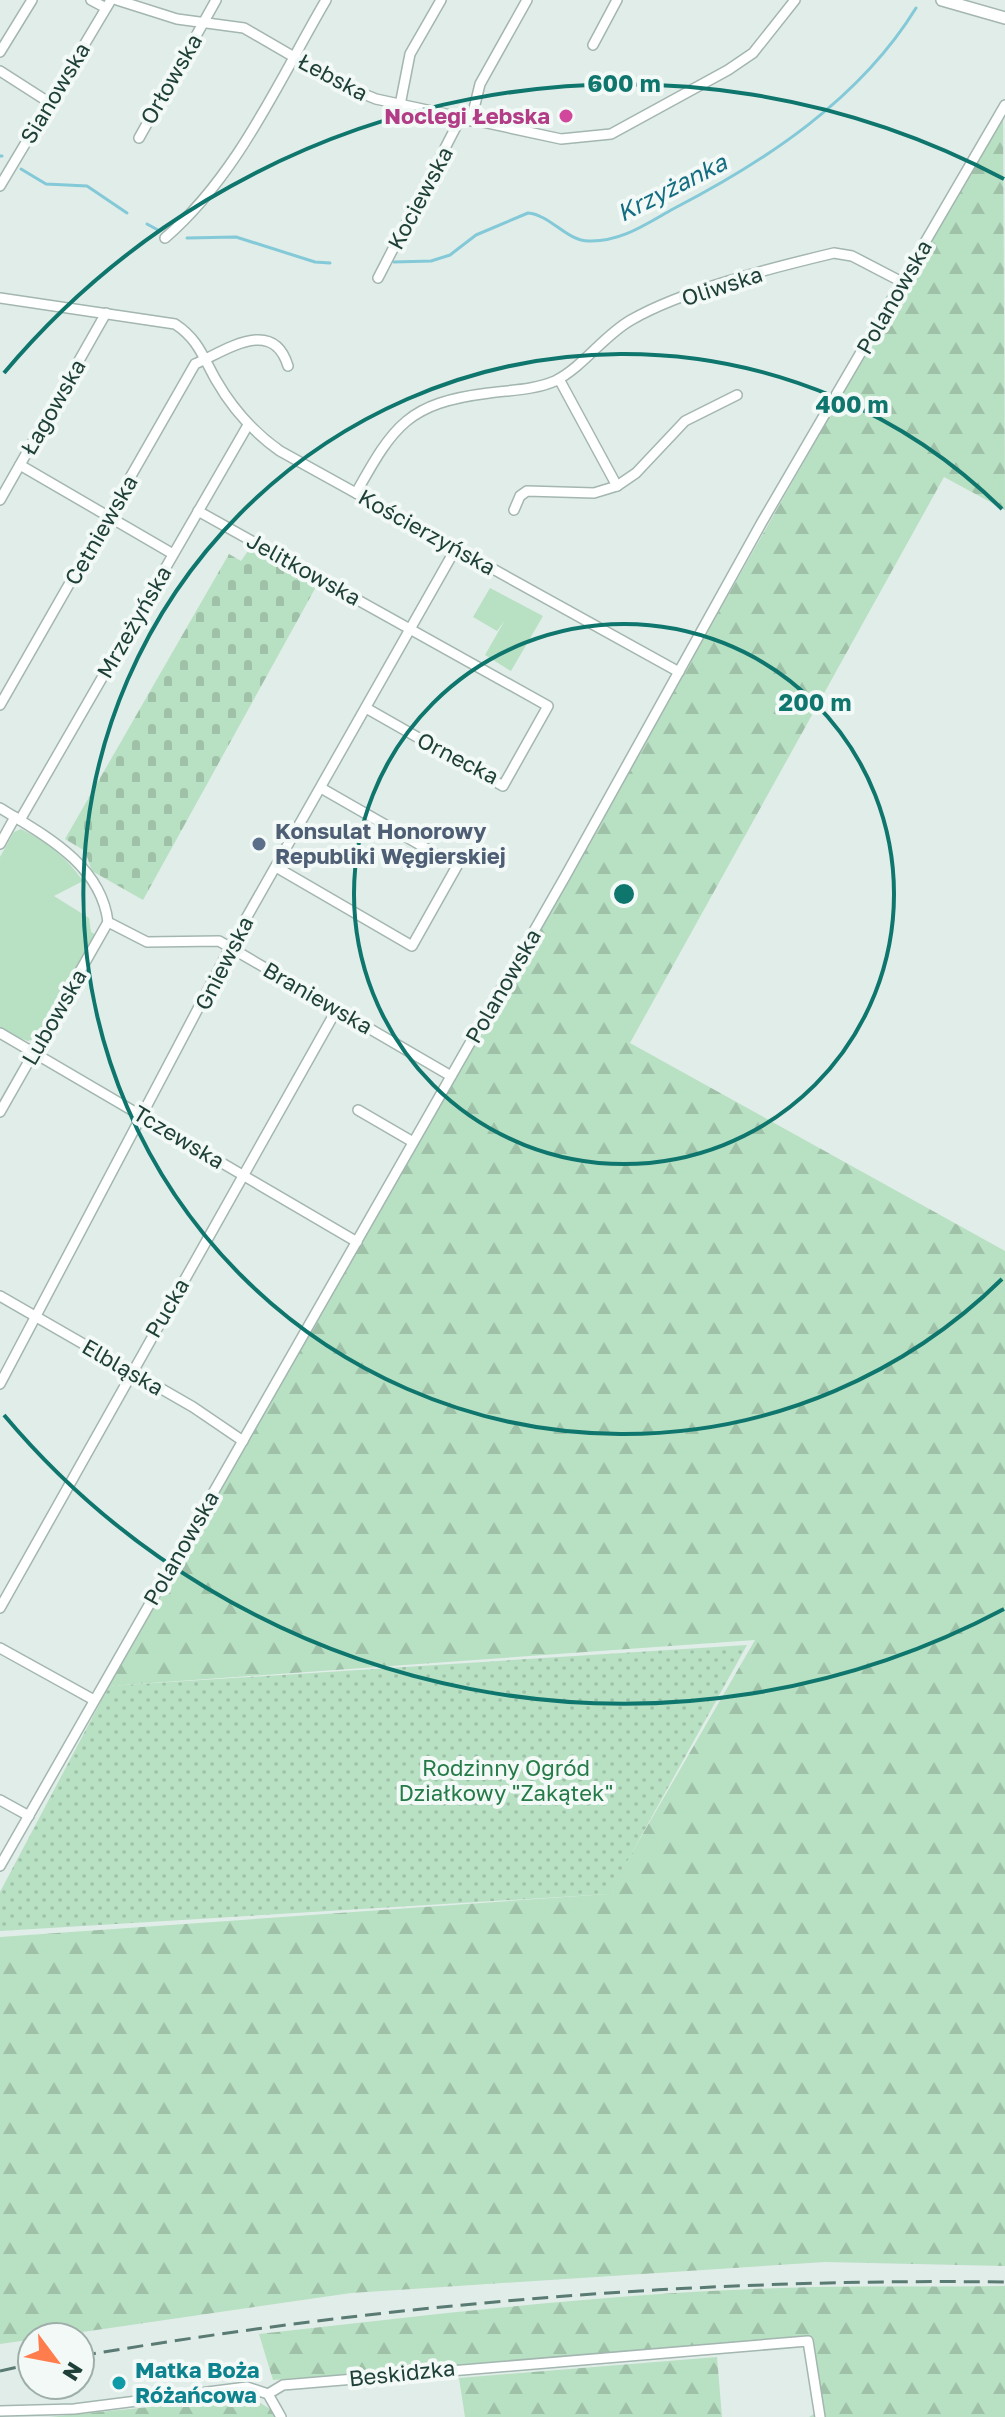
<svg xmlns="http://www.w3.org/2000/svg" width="1005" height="2417" font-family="'Golos Text',sans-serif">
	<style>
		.green { fill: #b8e0c3 }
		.forest { fill: url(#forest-firs) }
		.cemetery { fill: url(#cemetery-stones) }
		.garden { fill: url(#garden-dots) }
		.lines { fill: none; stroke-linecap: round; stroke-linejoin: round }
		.stream { stroke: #83c9d8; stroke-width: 3 }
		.minor-casing { stroke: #a3b6b0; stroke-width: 12 }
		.tertiary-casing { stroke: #a3b6b0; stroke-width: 14 }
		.minor { stroke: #fff; stroke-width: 9 }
		.tertiary { stroke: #fff; stroke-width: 11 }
		.rail { stroke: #5a7b73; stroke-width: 3; stroke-dasharray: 16 8; stroke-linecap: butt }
		.ring { fill: none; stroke: #0f766e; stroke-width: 4 }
		.hotel-dot { fill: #d1479c; stroke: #f2f9f6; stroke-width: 3 }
		.service-dot { fill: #5c6f8a; stroke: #f2f9f6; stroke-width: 3 }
		.culture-dot { fill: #0f9aa8; stroke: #f2f9f6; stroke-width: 3 }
		.labels { text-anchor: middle; stroke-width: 8; stroke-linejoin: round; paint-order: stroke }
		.street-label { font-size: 22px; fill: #1f4038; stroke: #f2f9f6 }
		.hotel-label { font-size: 22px; font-weight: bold; fill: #b23c85; stroke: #f2f9f6; text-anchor: end }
		.service-label { font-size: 22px; font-weight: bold; fill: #4e5e75; stroke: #f2f9f6; text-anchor: start }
		.park-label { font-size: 22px; fill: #257b48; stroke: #f2f9f6 }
		.culture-label { font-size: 22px; font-weight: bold; fill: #0d838f; stroke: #f2f9f6; text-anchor: start }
		.water-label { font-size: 24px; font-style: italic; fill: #136d82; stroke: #f2f9f6 }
		.centre { fill: #0f766e; stroke: #f2f9f6; stroke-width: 4 }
		.ring-label { font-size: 24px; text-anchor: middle; font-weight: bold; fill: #0f766e; stroke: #f2f9f6; stroke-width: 8; stroke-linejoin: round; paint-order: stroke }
	</style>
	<defs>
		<pattern id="forest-firs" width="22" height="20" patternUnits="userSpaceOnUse" patternTransform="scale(2)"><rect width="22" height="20" fill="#b8e0c3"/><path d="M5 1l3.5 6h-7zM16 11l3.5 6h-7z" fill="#9ec1a8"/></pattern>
		<pattern id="cemetery-stones" width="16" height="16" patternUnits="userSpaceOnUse" patternTransform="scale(2)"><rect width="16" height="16" fill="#b8e0c3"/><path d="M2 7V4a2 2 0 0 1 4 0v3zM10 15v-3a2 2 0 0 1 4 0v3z" fill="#9ec1a8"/></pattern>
		<pattern id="garden-dots" width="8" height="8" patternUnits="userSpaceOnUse" patternTransform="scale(2)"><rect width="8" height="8" fill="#b8e0c3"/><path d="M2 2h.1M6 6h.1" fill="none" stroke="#9ec1a8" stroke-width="1.8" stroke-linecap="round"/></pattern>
	</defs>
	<rect width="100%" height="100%" fill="#e1ede8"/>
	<g class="green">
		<path d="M490 588 543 616 511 671 485 655 505 620 497 631 473 617Z"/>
		<path d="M21 829C46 841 67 858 83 881L54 896 89 918 91 932 96 935 39 1037 28 1041 0 1031V857L14 832Z"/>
	</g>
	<g class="forest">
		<path d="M1003 111 1005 510 944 477 630 1043 1005 1251V2266L825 2262 351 2293 0 2344V1937L608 1894 755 1640 109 1686Z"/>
		<path d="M1005 2286V2417H809L822 2409 813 2337 273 2380 259 2334C444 2313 630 2291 816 2287 879 2286 942 2287 1005 2286Z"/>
		<path d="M717 2357 722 2417H465L459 2378Z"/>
		<path d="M251 2397 275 2412 276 2417H49Z"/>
	</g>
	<path class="cemetery" d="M250 548 317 585 143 900 92 871 85 851 65 839 229 554 241 561Z"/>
	<path class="garden" d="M747 1645 609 1894 0 1931V1892L109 1686Z"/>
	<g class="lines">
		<g class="stream">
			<path d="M0 156H2"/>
			<path d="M21 169 46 184 87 186 127 213"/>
			<path d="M147 224 158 230"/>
			<path d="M187 238 236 237 315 262 330 263"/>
			<path d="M394 262 431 261 450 255 476 235 528 213C551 215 566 241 589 241 621 242 646 224 673 209 766 161 860 99 916 8"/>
		</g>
		<g class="minor-casing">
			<g id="minor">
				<path d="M91 0 106 8"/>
				<path d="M117 0 177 19 244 28 344 86 376 99 561 139 611 134 728 70 753 53 795 0"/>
				<path d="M593 45 617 0"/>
				<path d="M0 52 32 0"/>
				<path d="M0 71 50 103"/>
				<path d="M400 105 410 54 441 0"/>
				<path d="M471 121 480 84 527 0"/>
				<path d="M139 138 216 0"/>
				<path d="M0 186 111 0"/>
				<path d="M165 238C238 175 278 82 326 0"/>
				<path d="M378 278 460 119"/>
				<path d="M0 298 175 324C198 339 203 357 216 380 232 408 253 432 280 451L679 672"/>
				<path d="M559 379 617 486"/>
				<path d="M20 465 173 554"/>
				<path d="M356 493C394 425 408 403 489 393 511 390 534 390 555 381 583 367 603 336 631 320 683 290 775 267 834 253L852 256 902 282"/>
				<path d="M0 500 106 313"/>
				<path d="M514 510 520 496 527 491 594 493 617 486 636 473 685 421 737 395"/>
				<path d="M198 511 548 706 503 786 366 708"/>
				<path d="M0 705 195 364C225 351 273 316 288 366"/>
				<path d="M0 808C44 835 101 864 108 922L147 942 219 941 451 1076"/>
				<path d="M20 820 248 425"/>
				<path d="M0 844 15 817"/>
				<path d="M276 867 412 946 457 866 321 788"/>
				<path d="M0 1033 357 1242"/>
				<path d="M358 1110 413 1142"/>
				<path d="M0 1112 108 922"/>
				<path d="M0 1296 193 1407 243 1441"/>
				<path d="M0 1384 240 929 456 548"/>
				<path d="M0 1608 337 1009"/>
				<path d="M0 1648 94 1700"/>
				<path d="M0 1800 29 1816"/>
				<path d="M0 1866 566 875 762 522 1005 105"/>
				<path d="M268 2394 283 2385 808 2341 820 2417"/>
				<path d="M0 2411 74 2409 247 2387 268 2394 281 2417"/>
			</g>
		</g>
		<g class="tertiary-casing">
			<path id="tertiary" d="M942 0 1005 18"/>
		</g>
		<use href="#minor" class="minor"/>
		<use href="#tertiary" class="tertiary"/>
		<g class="rail">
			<path d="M80 2356C386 2304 695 2278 1005 2282"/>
			<path d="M0 2371 32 2364"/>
		</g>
	</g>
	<g class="ring">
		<circle cx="624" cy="894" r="270"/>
		<path d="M1002 1279A540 540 0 1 1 1002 509"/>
		<path d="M1004 1609A810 810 0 0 1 4 1415M4 373A810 810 0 0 1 1004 179"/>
	</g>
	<circle class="hotel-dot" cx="566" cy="116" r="8"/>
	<circle class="service-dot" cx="259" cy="844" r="8"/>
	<circle class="culture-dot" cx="119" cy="2383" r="8"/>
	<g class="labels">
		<g class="street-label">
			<text transform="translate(333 77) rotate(28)" y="8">Łebska</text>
			<text transform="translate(171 79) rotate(-60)" y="8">Orłowska</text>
			<text transform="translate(55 93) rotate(-59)" y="8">Sianowska</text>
			<text transform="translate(420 198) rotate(-62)" y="8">Kociewska</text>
			<text transform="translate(722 286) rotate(-18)" y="8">Oliwska</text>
			<text transform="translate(894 297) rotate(-60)" y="8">Polanowska</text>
			<text transform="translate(53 407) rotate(-60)" y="8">Łagowska</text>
			<text transform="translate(101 530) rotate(-60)" y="8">Cetniewska</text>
			<text transform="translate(427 532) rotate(29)" y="8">Kościerzyńska</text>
			<text transform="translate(304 569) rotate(29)" y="8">Jelitkowska</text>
			<text transform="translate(134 622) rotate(-60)" y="8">Mrzeżyńska</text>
			<text transform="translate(458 758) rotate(27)" y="8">Ornecka</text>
			<text transform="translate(224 963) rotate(-63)" y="8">Gniewska</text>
			<text transform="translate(503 986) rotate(-60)" y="8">Polanowska</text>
			<text transform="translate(318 998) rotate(30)" y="8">Braniewska</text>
			<text transform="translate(54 1017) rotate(-60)" y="8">Lubowska</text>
			<text transform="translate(179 1137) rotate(31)" y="8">Tczewska</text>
			<text transform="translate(167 1308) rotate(-60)" y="8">Pucka</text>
			<text transform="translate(123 1367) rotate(30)" y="8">Elbląska</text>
			<text transform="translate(181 1548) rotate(-60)" y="8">Polanowska</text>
			<text transform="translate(402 2373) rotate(-6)" y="8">Beskidzka</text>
		</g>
		<g class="hotel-label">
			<text x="550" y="124">Noclegi Łebska</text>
		</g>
		<g class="service-label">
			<text x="275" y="839">Konsulat Honorowy<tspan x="275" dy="25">Republiki Węgierskiej</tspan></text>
		</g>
		<g class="park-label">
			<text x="506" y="1776">Rodzinny Ogród<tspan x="506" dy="25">Działkowy "Zakątek"</tspan></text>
		</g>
		<g class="culture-label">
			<text x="135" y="2378">Matka Boża<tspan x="135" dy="25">Różańcowa</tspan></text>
		</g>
		<g class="water-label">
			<text transform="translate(672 188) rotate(-27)" y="8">Krzyżanka</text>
		</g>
	</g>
	<circle cx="624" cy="894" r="12" class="centre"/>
	<g class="ring-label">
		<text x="624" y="92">600 m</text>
		<text x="852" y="413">400 m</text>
		<text x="815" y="711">200 m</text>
	</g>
	<g transform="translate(56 2361) rotate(122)"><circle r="38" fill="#f2f9f6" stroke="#9eafaa" stroke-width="2"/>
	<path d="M0-6L14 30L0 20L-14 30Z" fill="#ff7c4d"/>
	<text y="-12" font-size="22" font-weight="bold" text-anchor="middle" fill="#1f4038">N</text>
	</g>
</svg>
